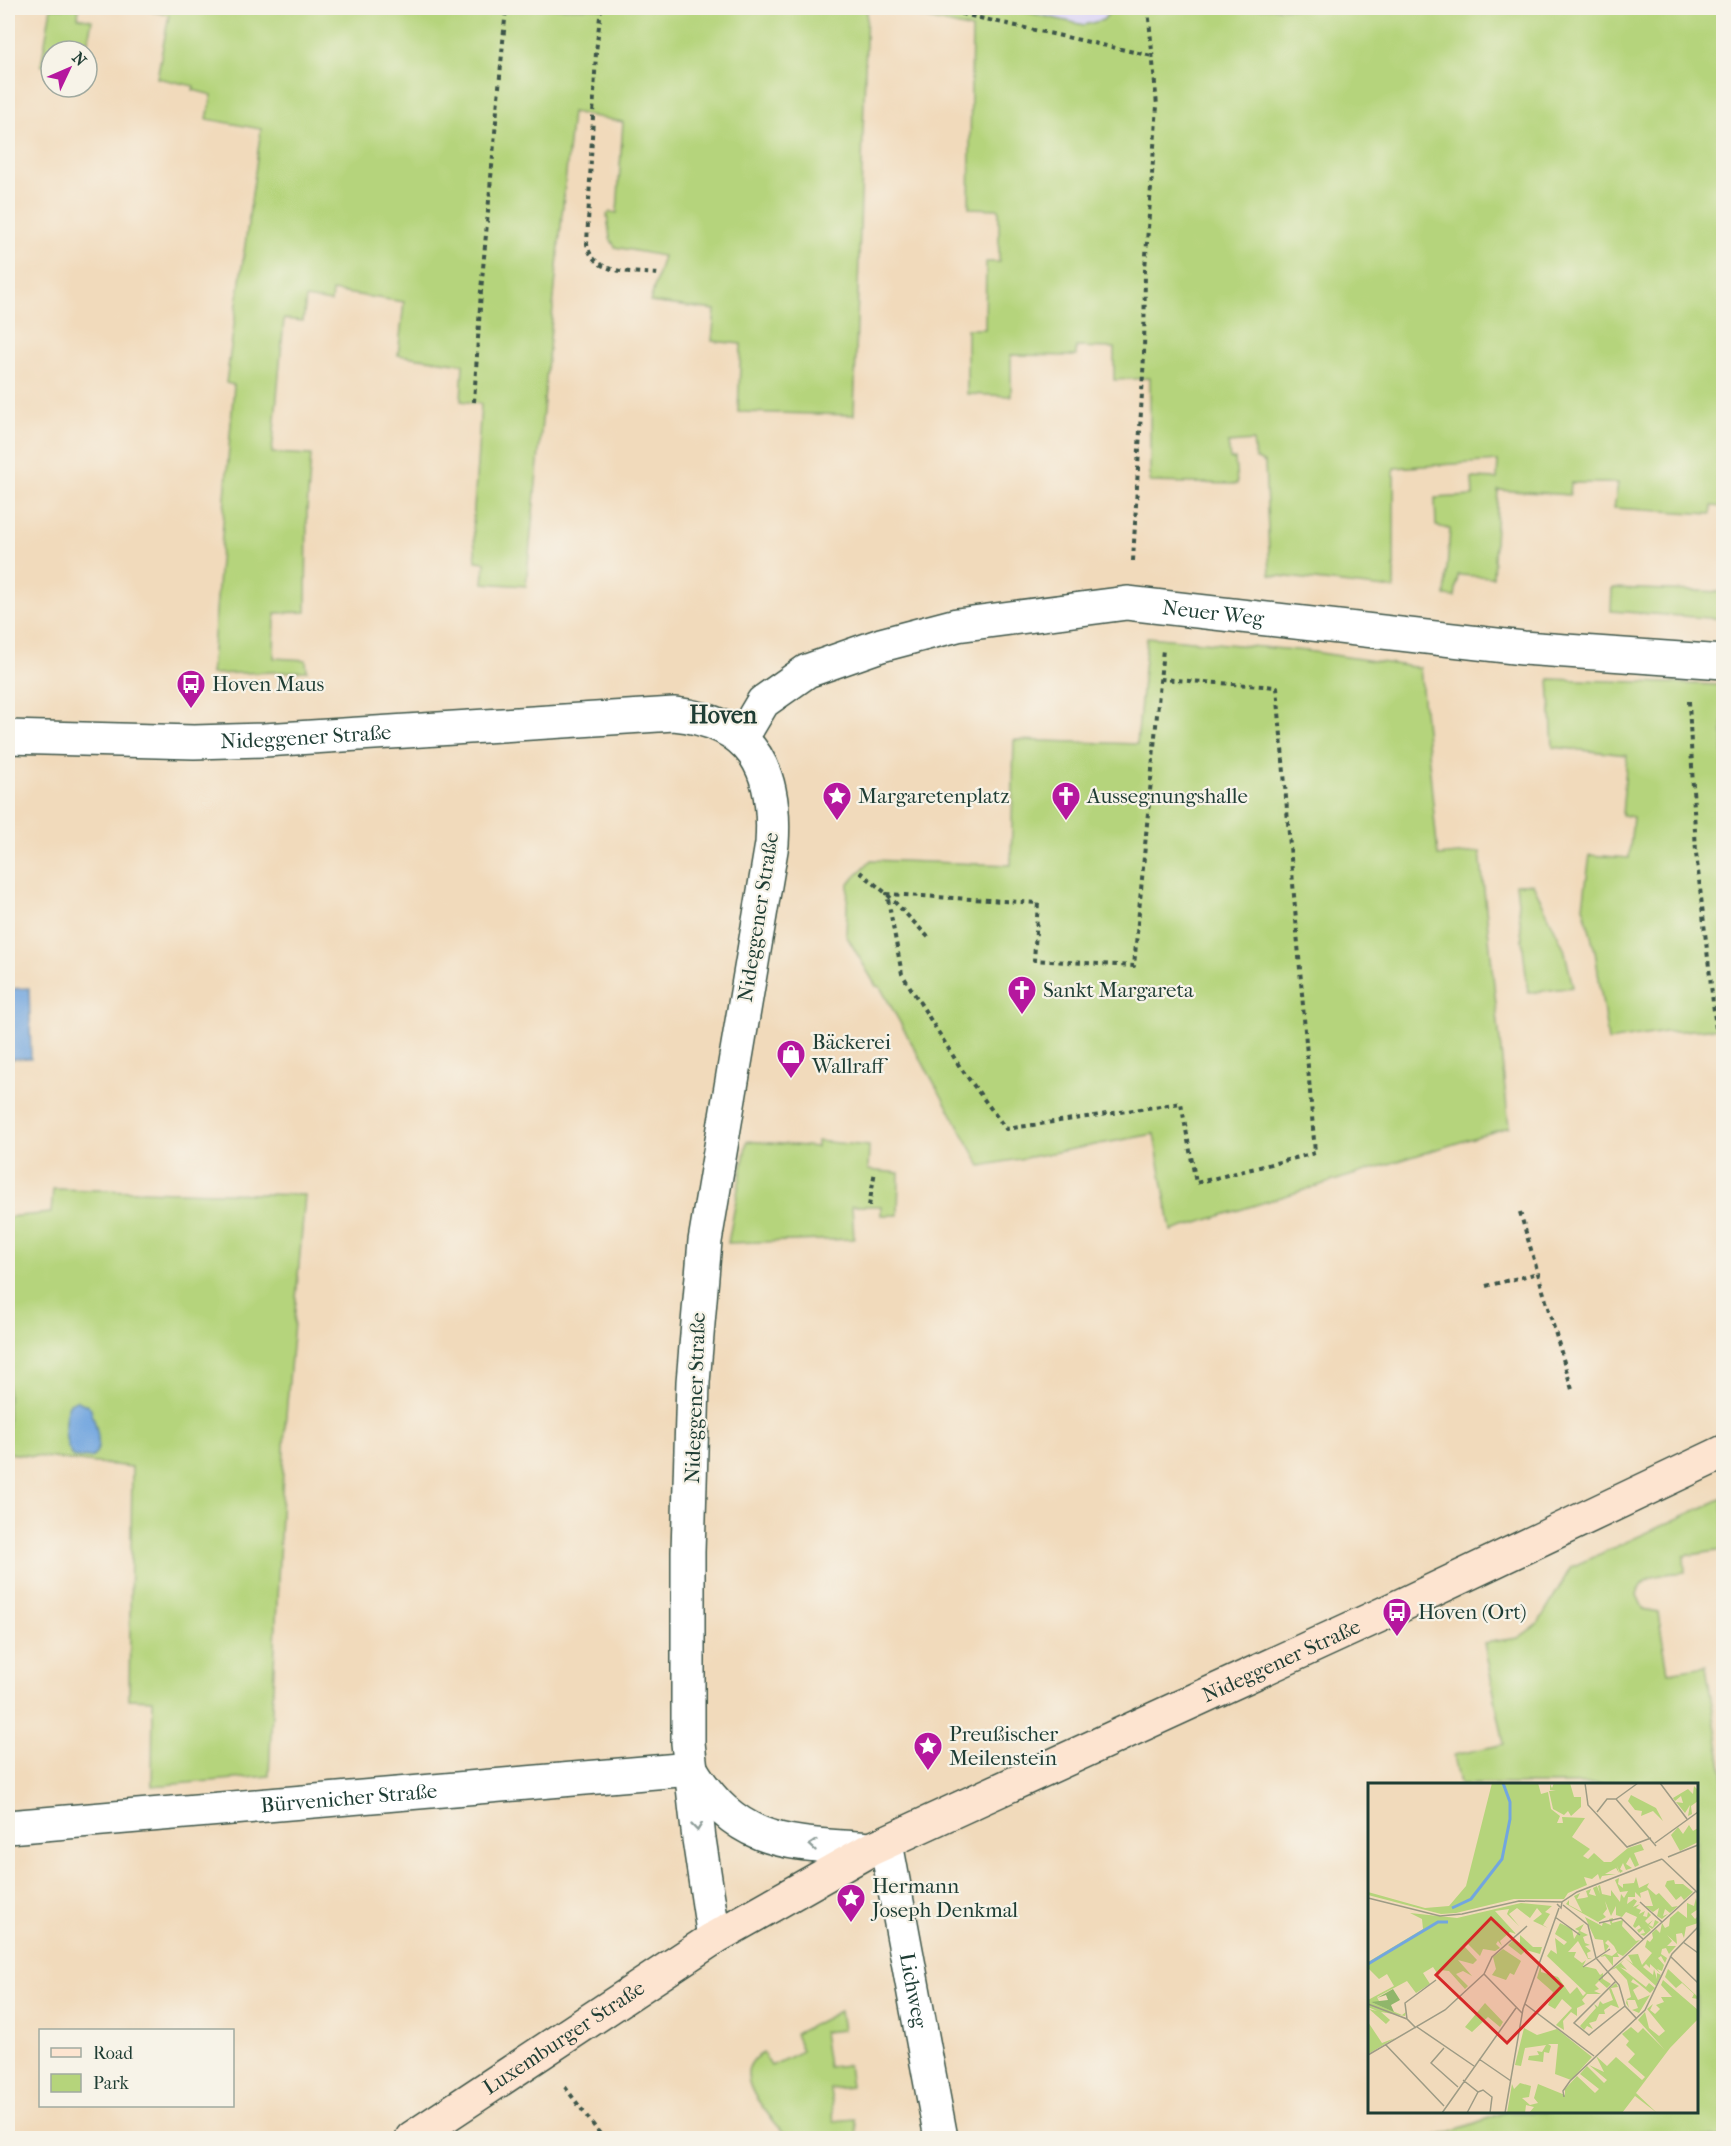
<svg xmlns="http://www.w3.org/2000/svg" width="1731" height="2146" font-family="'IM FELL French Canon',serif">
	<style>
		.built { fill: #dcd6f6 }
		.green { fill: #b5d47b; stroke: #6a8858; stroke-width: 1.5 }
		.water { fill: #72a6df; stroke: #48728a; stroke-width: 1.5 }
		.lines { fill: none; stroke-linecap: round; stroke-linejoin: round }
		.street-casing { stroke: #3e5548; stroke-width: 36 }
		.secondary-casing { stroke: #3e5548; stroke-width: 36 }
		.path { stroke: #3e5548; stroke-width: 4; stroke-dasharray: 4.5 4.5; stroke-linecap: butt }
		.street { stroke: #fff; stroke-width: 33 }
		.secondary { stroke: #fde4d0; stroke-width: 33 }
		.oneway { stroke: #8f9e9a }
		.labels { text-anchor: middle; stroke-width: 4.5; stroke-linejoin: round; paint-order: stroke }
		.street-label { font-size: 21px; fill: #1f3d34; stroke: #f7f3e8 }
		.poi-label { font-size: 21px; fill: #1f3d34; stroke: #f7f3e8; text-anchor: start }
		.quarter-label { font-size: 24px; font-weight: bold; fill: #1f3d34; stroke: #f7f3e8 }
		.inset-river { fill: none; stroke: #72a6df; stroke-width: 3 }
		.inset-road { fill: none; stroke: #9d9b85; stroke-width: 1.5 }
		.view { fill: #d62828; fill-opacity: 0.15; stroke: #d62828; stroke-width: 3 }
		.inset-edge { fill: none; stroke: #1f3d34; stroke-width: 3 }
	</style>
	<rect width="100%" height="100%" fill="#f7f3e8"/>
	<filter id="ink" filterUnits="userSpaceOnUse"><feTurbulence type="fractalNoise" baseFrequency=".0167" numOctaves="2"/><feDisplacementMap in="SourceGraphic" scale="12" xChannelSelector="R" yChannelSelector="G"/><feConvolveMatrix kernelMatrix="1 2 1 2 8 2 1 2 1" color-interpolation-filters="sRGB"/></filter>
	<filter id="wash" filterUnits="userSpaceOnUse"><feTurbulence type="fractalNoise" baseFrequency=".008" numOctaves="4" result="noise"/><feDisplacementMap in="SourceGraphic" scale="24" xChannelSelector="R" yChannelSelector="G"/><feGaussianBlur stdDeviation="1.35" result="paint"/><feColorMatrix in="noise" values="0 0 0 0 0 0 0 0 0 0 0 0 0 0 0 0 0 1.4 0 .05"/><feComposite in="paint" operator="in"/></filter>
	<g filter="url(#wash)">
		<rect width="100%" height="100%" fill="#f1dabb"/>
		<path class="built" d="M1008 8H1113L1103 20 1084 25Z"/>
		<g class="green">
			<path d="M51 8H79L78 17 92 20 86 51H51V66H41Z"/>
			<path d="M151 8H867L854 415 738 412 741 344 712 341 715 310 650 302 663 256 615 247 610 238 607 215 610 212 617 213 623 122 572 112 526 586 483 583 485 562 476 561 473 524 481 404 461 401 463 364 398 355 404 302 332 291 331 302 306 298 303 321 284 319 272 453 311 455 307 509 306 612 275 613 274 658 306 660 307 671 211 674 234 385 226 383 261 129 207 119 212 95 193 90 194 86 157 78 169 15 150 11Z"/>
			<path d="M882 8H1008L1084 25 1103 20 1113 8H1723V507L1712 506 1711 514 1614 508 1618 483H1571L1570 495 1498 490 1493 577 1458 575 1455 597 1445 596 1450 529 1436 526 1435 498 1473 496 1472 478 1497 479 1498 461 1394 468V589L1270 575 1265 463 1255 458 1253 441 1228 443 1230 459H1235L1237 484 1150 482V378L1114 380V348L1076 347V356L1011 355V396L967 394V329H985L986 262H999V209L969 208 972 29Z"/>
			<path d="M1612 588 1723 592V619L1611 611Z"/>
			<path d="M1147 637 1307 651 1420 668 1438 856 1480 852 1509 1127 1171 1231 1154 1134 981 1166 880 987 876 986 846 935 848 884 871 860 1011 865 1014 740 1137 744Z"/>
			<path d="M1549 679 1723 685V1028L1665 1032 1608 1041 1595 951 1583 906 1590 855 1629 858 1633 817 1622 815 1627 755 1553 747Z"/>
			<path d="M1516 884H1533L1564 948 1573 987 1528 993Z"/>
			<path d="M747 1141 817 1147V1141L869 1146 868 1170 899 1173 898 1215H881V1206H852L854 1239 728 1243Z"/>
			<path d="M53 1189 305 1195 285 1427 269 1776 152 1786 153 1700 129 1699 132 1467 8 1453V1217L51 1213Z"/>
			<path d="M1723 1498V1550L1684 1556 1685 1572C1668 1574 1641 1573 1637 1595L1644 1610 1658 1613 1668 1672 1706 1666 1724 1781 1723 2138H1433L1506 2112H1696V1784H1460L1454 1755 1504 1744 1484 1643 1518 1638 1538 1624 1571 1567Z"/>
			<path d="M840 2011 843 2030 823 2032 828 2067 848 2065 851 2087 830 2089 834 2121 855 2119 858 2138H788C771 2116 724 2074 763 2053L771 2066 802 2051 795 2034Z"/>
		</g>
		<g class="water">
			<path d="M29 988 31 1058 8 1059V989Z"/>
			<path d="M76 1400 90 1407C94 1420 106 1449 91 1458L73 1457C64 1446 62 1416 70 1403Z"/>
		</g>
	</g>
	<g filter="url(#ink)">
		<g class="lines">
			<g class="street-casing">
				<g id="street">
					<path id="s1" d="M8 737 194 742 264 740 674 714C753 722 777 770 772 844L705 1241 693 1382 688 1552V1743L699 1839 714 1938"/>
					<path id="s2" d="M741 739 763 702 807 671 881 645 957 625 1127 603 1523 648 1724 662"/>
					<path d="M691 1769C738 1847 790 1843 871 1849"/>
					<path id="s3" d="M8 1827 691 1769"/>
					<path id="s4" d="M886 1843 941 2138"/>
				</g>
			</g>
			<g class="secondary-casing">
				<g id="secondary">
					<path id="s5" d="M412 2138 714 1938 871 1849 1385 1613 1724 1452"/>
				</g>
			</g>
			<g class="path">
				<path d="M601 8 596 52 587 244C593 276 632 271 659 274"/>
				<path d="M935 8 1152 56"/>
				<path d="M474 402 481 291 506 8"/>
				<path d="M1133 561 1144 355 1145 269 1157 106 1148 8"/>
				<path d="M1160 679 1277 687 1315 1153 1196 1183 1181 1103 1006 1129 960 1067 902 974 887 894 1038 903 1034 960 1134 966 1163 649"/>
				<path d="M1689 701 1696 853 1716 1029"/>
				<path d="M860 872 887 894 929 938"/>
				<path d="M869 1206 875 1171"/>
				<path d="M1520 1212 1573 1393"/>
				<path d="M1486 1286 1538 1273"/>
				<path d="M565 2087 603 2138"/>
			</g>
			<use href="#street" class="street"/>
			<use href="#secondary" class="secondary"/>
		</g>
		<defs><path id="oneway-chevron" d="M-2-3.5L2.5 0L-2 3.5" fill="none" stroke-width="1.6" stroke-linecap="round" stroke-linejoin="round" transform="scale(1.5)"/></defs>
		<g class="oneway">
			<use href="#oneway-chevron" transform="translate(697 1827) rotate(84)"/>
			<use href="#oneway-chevron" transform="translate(813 1845) rotate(-175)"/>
		</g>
	</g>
	<defs>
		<g id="bus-pin" transform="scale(1.5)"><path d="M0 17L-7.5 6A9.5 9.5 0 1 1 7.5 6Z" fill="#b5179e" stroke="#f7f3e8"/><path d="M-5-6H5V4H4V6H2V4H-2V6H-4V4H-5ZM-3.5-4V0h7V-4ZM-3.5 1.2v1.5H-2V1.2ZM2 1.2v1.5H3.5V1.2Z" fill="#fff"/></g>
		<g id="sight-pin" transform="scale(1.5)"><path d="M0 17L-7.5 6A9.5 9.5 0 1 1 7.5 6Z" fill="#b5179e" stroke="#f7f3e8"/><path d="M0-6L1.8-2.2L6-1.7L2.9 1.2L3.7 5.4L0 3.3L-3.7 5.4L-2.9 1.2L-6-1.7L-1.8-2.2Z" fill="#fff"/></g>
		<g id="church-pin" transform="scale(1.5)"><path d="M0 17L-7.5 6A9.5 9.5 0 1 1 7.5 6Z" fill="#b5179e" stroke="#f7f3e8"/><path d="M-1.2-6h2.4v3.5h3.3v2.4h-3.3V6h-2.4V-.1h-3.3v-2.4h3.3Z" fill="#fff"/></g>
		<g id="shop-pin" transform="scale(1.5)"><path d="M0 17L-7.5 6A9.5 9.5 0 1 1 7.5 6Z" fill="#b5179e" stroke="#f7f3e8"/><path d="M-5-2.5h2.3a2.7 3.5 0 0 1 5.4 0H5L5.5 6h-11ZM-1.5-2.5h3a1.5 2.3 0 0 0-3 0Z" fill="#fff"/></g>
	</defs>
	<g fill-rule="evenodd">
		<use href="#bus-pin" x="191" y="684"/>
		<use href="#sight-pin" x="837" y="796"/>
		<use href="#church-pin" x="1066" y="796"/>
		<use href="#church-pin" x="1022" y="990"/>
		<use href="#shop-pin" x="791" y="1054"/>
		<use href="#bus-pin" x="1397" y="1612"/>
		<use href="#sight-pin" x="928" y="1746"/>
		<use href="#sight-pin" x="851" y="1898"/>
	</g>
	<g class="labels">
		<g class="street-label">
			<text dy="7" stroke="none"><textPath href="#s2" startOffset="512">Neuer Weg</textPath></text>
			<text dy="7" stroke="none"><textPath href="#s1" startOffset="298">Nideggener Straße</textPath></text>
			<text transform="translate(758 917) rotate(-81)" y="7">Nideggener Straße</text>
			<text transform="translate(695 1398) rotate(-88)" y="7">Nideggener Straße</text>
			<text dy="7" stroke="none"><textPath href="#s5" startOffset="994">Nideggener Straße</textPath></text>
			<text dy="7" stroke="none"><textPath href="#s3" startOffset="342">Bürvenicher Straße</textPath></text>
			<text dy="7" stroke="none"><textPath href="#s4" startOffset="150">Lichweg</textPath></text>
			<text dy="7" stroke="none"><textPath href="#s5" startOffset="182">Luxemburger Straße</textPath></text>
		</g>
		<g class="poi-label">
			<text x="212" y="691">Hoven Maus</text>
			<text x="858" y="803">Margaretenplatz</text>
			<text x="1087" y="803">Aussegnungshalle</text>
			<text x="1043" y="997">Sankt Margareta</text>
			<text x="812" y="1049">Bäckerei<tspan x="812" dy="24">Wallraff</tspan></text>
			<text x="1418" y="1619">Hoven (Ort)</text>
			<text x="949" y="1741">Preußischer<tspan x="949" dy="24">Meilenstein</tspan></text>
			<text x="872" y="1893">Hermann<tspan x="872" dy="24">Joseph Denkmal</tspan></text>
		</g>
		<g class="quarter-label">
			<text x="723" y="723">Hoven</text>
		</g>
	</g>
	<g transform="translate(1368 1783)">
		<rect width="330" height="330" fill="#f1dabb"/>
		<path d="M124 0H170L173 11 180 9 183 26 192 33 189 40H195L194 34 217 35 204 54 222 66 215 73 220 76 226 70 236 79H243L260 65 273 61 276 67 266 70 271 82 267 84 262 74 258 81 264 85 258 87 255 80 252 86 255 88 252 90 249 83 251 90 248 85 244 87 237 91H248L234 93 232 97 230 91 224 96 216 94 219 102 200 110 196 116H146L88 130 73 131 0 112V109L57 125 81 123 98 103ZM186 0H202L206 14H213V24L203 33 200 28 196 32 185 26 181 8H188L182 7V1L184 5ZM326 3 330 7V18L323 23 324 31 320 33 322 22 317 30 308 19 315 20 313 13 307 18 305 15 320 6 325 11ZM263 12 288 25 295 38 285 28 273 33 274 28 267 27 260 18ZM321 42 325 48 330 45V59L312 68 303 52 310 44 315 51ZM268 94 271 105 281 100 279 104 288 112 291 110 304 124 310 123 302 130 297 126 295 133 300 131 294 136 289 133 291 125 285 129 277 123H285L280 107 272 110 273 115 267 109V114H260L259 121 266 116 269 118 265 124 272 121 268 125 273 127 271 131 277 128 275 133 279 134 280 129 283 132 277 138 280 141 285 137 281 142 285 144 287 137 291 139 284 146 280 143 283 147 276 153 272 151 277 150 275 146 271 150 269 147 273 145 271 142 267 145 265 143 269 134 258 129 254 134 248 132V123L243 133 237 118 239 126 235 131 238 134 230 139 198 121 201 117V122L214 129 206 113 212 110 209 116 216 115 215 109 216 115 220 114 218 108 223 106 221 111 228 113 225 105 229 103 232 111 230 103 232 102 234 111 243 113V107L252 119 253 111 256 115 260 108 252 109 247 97 251 95 250 101 255 105V101L266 100ZM306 97 307 101H315L325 109 316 117 313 113 308 117 297 103 299 98ZM328 115 330 126 323 131 327 136 330 133V140L318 144 316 155 314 150 308 151 309 161 299 152 304 158 299 163H308L301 171 298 165 294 166 293 171 299 175 297 180 293 173 290 175 296 182 294 188 289 186 293 191 282 181V185L278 181 275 184 285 192 286 186 289 196V190L293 192 288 203 257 175 265 181 260 172 270 171 274 182 284 170 277 164 279 157 282 159 285 155 284 150 288 146 292 150 294 140 297 145 301 143 302 135 310 128 319 135V120L326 123ZM153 120 184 123 177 129 182 131 175 142 180 145 165 138 174 131 169 125 162 135 149 125 141 131 151 143 139 131 141 126 127 128 148 151 142 149 132 158 134 163 130 158 128 161 132 165 127 168 115 166 112 173 100 161 96 163 109 177 105 181 90 177 104 193 95 188 88 191 100 203 97 206 81 188 72 187 71 193 65 184 55 190 62 201 48 210 39 198 9 214 12 220 3 219 34 232 38 229 37 233 13 229 22 237 18 241 1 226 9 228 0 224V217L26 203 19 191 11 196 0 185V179L55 146 54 136 42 130 89 135ZM217 134 234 143 235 139 243 142 241 136 245 135 244 140 255 137 254 143 268 158 272 157 255 173 249 170 251 174H245V183L237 173 232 174 237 171 244 173 249 169 246 163 240 157 237 160 241 163 237 169 235 157 227 156ZM192 140 204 146 206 156 211 148 207 146 216 141 212 148 220 152 215 154 217 160 222 162 217 163 223 168 219 170 220 175H224L220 176 210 158 200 169H208L206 174 214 180 218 177 215 183 228 186 232 192 235 190V196L243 201 239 205 231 198 227 202 231 206 226 208 233 211H219L214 217 217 221 209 225V233L203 229 195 238 196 247 188 242 204 225 194 216 187 226 180 222 185 209 169 195 173 181V189L190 194 202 211 209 204 215 213 218 210 179 173 183 167 189 171 187 155 196 162 199 159 187 151ZM152 152 165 164H174L172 171 158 167 153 172 140 162 146 156 152 160ZM135 166 153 178 146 192 142 190 138 197 124 192 128 186 125 174ZM256 177 253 180 259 187 252 184 278 204 281 200 287 205 282 210 265 196 263 199 271 203 265 207 270 217 282 212 271 230 264 227 270 225 267 217H259L261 225 258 220 259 216 263 214 259 197 248 185 243 187ZM300 186 330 214V216L324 215 326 211 314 200 308 205 297 194ZM295 197 330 227V236L302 265 268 310 289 330 267 313 254 330H161L166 324 158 322 157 330H139L144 301 146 306 152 300 163 303 161 314 154 315 162 322 170 320 166 315 170 301 197 312V306L209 293 227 310 231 306 212 291 219 283 236 300 239 297 221 282 236 289 228 273 239 283 248 274 274 297 277 294 260 279 267 271 258 262 261 258 254 251 263 244 270 250 275 245 297 267 270 237 277 229 281 245 291 253 297 248 279 226 285 221 282 227 287 231 292 226 288 222 296 219 293 214H304L293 202ZM248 200 250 204 243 205 251 225 243 222 236 227 237 231H231L228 238 221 240 225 246 219 243 216 247 212 243 228 225 226 221 230 224 232 218 235 221 245 217 241 206ZM117 220 135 239 132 244 120 234 104 249 97 244ZM0 239 14 260 27 255 0 271ZM156 245 169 252 189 246 224 274 203 297 187 291 190 261H180L183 263 181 270 176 269 175 279 160 277 161 273 171 272 169 268 174 269 178 262 157 265 153 283 147 282Z" fill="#b5d47b"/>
		<path d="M25 206 32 217 23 222 26 229 3 219 20 217 18 212 9 215Z" fill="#90b66b"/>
		<path class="inset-river" d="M84 125 103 116 134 76 142 36V19L135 0M0 181 70 139H80"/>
		<path class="inset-road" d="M217 0 220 22 259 64 283 55M292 0 319 36M248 16 288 63M248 16 270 0M229 29 239 16H248M287 60 330 29M300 74 330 62M294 76 330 110M0 115 72 133 94 131 151 118 194 119M272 119 294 139M189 121 193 125 194 119 209 109 294 76M195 122 220 142 228 175 251 202 257 223 269 236M187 134 212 152M231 140 253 135 275 156M315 159 330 170M302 173 330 200M215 184 242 166M116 191 124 174 159 143M116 191 154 230M231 197 328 108M248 198 206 240 221 252 257 223M0 221 39 236 48 245M157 221 226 273M39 236 37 220 68 197M49 244 106 283M17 261 76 323M76 265 63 280 90 304M0 272 77 227 116 191M111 276 143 298M95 297 110 309 99 330M110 309 115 307 124 314 122 330M196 314 195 308 202 298 277 227 304 171 330 144M74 330 148 225M137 330 155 226 191 125"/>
		<path class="view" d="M123 135 194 203 139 260 68 192Z"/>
		<rect width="330" height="330" class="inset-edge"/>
	</g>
	<rect width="1731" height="2146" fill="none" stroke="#f7f3e8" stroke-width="30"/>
	<rect x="39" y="2029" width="195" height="78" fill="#f7f3e8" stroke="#a1aaa0" stroke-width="1.5"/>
	<rect x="51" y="2048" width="30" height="9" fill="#fde4d0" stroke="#a1aaa0" stroke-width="1.5"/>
	<text x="93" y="2059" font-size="18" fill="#1f3d34">Road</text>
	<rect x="51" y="2074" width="30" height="18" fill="#b5d47b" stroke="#a1aaa0" stroke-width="1.5"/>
	<text x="93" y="2089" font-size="18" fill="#1f3d34">Park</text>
	<g transform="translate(69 69) rotate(46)"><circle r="28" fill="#f7f3e8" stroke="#a1aaa0" stroke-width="1.5"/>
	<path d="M0-4.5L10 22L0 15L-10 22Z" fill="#b5179e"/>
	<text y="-9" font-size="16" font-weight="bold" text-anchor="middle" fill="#1f3d34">N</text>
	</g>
</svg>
